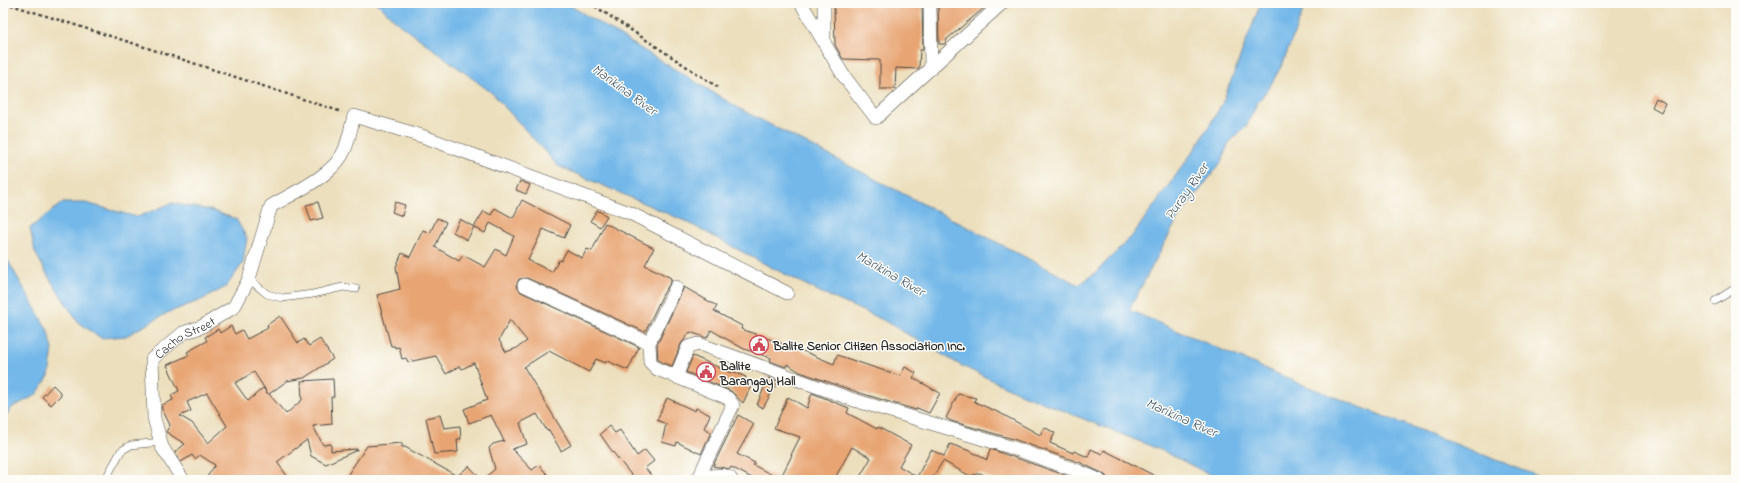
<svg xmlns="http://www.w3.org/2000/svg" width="1739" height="483" font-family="'Indie Flower',sans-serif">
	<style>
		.water { fill: #73b8e9; stroke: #4f728a }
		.building { fill: #e8a573; fill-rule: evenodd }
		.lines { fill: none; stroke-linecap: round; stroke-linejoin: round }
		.service-casing { stroke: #484641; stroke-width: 8 }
		.minor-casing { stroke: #484641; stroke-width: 14 }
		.secondary-casing { stroke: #484641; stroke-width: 20 }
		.path { stroke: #484641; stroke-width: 2.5; stroke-dasharray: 3 3; stroke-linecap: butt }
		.service { stroke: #fff; stroke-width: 7 }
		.minor { stroke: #fff; stroke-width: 13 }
		.secondary { stroke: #fff; stroke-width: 19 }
		.labels { text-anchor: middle; stroke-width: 3; stroke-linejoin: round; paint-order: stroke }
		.street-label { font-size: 13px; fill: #2b2b2b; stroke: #fdfcf7 }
		.poi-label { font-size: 13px; font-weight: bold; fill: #2b2b2b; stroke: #fdfcf7; text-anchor: start }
		.water-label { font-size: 14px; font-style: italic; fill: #445c6e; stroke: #fdfcf7 }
	</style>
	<rect width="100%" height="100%" fill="#fdfcf7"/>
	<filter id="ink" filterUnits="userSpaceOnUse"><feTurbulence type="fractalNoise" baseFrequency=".025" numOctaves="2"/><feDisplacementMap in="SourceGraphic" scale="8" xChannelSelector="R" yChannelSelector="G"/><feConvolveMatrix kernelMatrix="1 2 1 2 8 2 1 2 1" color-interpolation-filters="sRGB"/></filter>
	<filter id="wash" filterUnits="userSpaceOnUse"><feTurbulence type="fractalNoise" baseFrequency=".012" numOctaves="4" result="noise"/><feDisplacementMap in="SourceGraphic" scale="16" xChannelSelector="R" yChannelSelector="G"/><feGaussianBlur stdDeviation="0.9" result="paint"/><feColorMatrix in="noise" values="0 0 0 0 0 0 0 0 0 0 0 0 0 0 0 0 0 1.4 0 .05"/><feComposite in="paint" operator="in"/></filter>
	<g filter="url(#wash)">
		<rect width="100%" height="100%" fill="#ecdfbd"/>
		<g class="water">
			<path d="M377 3H566L740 109 1079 285 1095 273 1132 236 1197 146 1222 104 1261 3H1306L1283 63 1270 86 1258 102 1247 125 1228 144 1222 161 1177 220 1129 310 1301 384 1548 480H1221L1163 451 1017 392 962 366 883 320 820 292 759 261 687 222 558 166 492 93 397 22Z"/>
			<path d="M62 203H86L137 217 172 203 210 210 236 219 247 238 243 263 226 287 201 300 167 313 126 336 101 338 78 322 48 276 35 252 30 228Z"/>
			<path d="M3 252 47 329 53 349 49 376 36 395 11 408 3 421Z"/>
		</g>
		<g id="blocks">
			<g class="building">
				<path d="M834 3H922L923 50H920L919 68 917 69 896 68 895 89H880V60L843 59 835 45Z"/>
				<path d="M938 3H990L947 39 945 44H939Z"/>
				<path d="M1656 98 1665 103 1661 112 1652 107Z"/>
				<path d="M520 181 530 185 526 194 516 190Z"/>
				<path d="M522 200 570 225 564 238 543 229 528 260 552 272 559 260 561 261 567 250 582 258 587 249 592 251 605 223 654 248 645 265 671 278 670 280H672L663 294 645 332 527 278 519 279 516 286 521 292 639 347 628 370 607 361 606 363 596 359 589 372 549 351 524 367 571 445 561 451 549 430 547 431 537 414 520 423 527 444 512 449 532 470 539 465 552 480H482L495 469 489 448 493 444 504 441 491 415 469 423 464 409 487 400 474 363 462 369 460 366 446 374 436 356 408 362 406 358 402 359 399 347 395 348V346H391L377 295 400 289 396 267 402 253 410 257 423 230 430 233 437 218 446 222 435 247 459 261 463 255 485 267 496 249 506 255 514 236 490 223 485 233 474 227 484 211 491 215 495 208 513 218ZM510 320 527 341 517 348 506 352 499 340Z"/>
				<path d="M318 202 323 218 311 221 306 205Z"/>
				<path d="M395 202 405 205 402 216 392 212Z"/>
				<path d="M597 210 607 216 600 227 590 221Z"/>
				<path d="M460 219 474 227 467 240 453 232Z"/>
				<path d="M684 287 717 306 714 311 742 326 741 329 803 351 834 364 837 355 900 376 905 367 916 373 913 378 940 393 929 413 917 408 916 410 857 392 800 372 787 364 786 367 770 361 771 358 744 349 711 330 707 338 690 332 681 344 672 366 662 362 658 359 657 345Z"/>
				<path d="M280 316 298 343 304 339 309 346 320 339 333 359 304 378 287 381 269 394 286 414 302 400 301 381 333 379 334 397H331L332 424 313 426 323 445 331 444V451L357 449V450L326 464 311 456 307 440 277 462 290 480H205L215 465 200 455 195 459 192 455 181 462 175 452 185 444 166 432 170 425 162 409V405L173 400 171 395 179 391 167 365 189 355 187 352 207 341 205 337 218 329 220 333 231 326 235 334 242 330 247 339 268 328 267 325ZM254 372 268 394 263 388 248 401 235 383ZM207 393 227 426 208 443 192 423 180 416 191 411 187 402Z"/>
				<path d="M693 356 731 373 732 371 746 377 743 382 751 386 743 403 731 391 686 372Z"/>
				<path d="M768 378 778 381 763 408 757 405Z"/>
				<path d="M53 385 62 394 51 405 42 397Z"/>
				<path d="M812 393 849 408 847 413 877 429 878 427 911 445 899 466 917 477 931 450 944 456 950 444 970 451 987 460 990 449 1079 480H994L980 473 970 476 943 461 931 480H858L871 458 852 447 835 478 832 476 830 480H756L731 467 730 469 713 466 738 415 754 424 737 454 755 463 753 465 780 479 792 455H791L800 437 774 428 788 397 807 408Z"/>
				<path d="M958 394 976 398 974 401 977 403 1000 413 1040 435 1044 427 1055 433 1050 443 1073 453 1074 451 1088 457 1091 449 1102 454 1104 450 1163 480H1107L1106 476 1102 473 1081 463 1013 439 951 421 946 418Z"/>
				<path d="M667 398 695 411 696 408 710 415 704 428 711 432 701 454 677 442 676 446 662 442 666 424 657 420Z"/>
				<path d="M440 415 444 428 460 426 461 439H457L458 452 434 454 426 418Z"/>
				<path d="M609 426 615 433 620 430 637 456 645 450 654 461 645 468 655 480H636L632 476 612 451 600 434Z"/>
				<path d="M402 443V447H405L457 476 469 466 482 480H344L367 446Z"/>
			</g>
		</g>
	</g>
	<g filter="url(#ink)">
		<use href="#blocks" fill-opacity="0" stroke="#484641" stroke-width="1"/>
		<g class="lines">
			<g class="service-casing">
				<g id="service">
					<path d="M249 279 267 294 282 298 313 294 343 287 356 289"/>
					<path d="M1715 301 1736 288"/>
					<path d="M105 480 121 451 131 445 161 442"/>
				</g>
			</g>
			<g class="minor-casing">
				<g id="minor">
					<path d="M801 3 843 75 876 118 1002 3"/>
					<path d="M930 3 931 69"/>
					<path d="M824 43V3"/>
					<path d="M524 285 649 343"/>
					<path d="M676 287 649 343 650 362 657 369 728 398 733 405 704 466 699 480"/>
					<path d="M676 377 688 347 699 344 854 400 1010 447 1078 471 1099 480"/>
					<path id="s1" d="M183 480 162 447 154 418 152 359 183 333 201 327 234 307 249 279 271 206C295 192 335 175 345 149 349 139 351 127 354 116L422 136 630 213 787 293"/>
				</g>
			</g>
			<g class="secondary-casing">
				<path id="secondary" d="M700 480 721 478 728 480"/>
			</g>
			<g class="path">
				<path d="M5 3 129 42 342 112"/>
				<path d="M590 3 719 88"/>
			</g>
			<use href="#service" class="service"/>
			<use href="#minor" class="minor"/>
			<use href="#secondary" class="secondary"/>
		</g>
	</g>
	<defs>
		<g id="civic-ring" transform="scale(1)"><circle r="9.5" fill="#fdfcf7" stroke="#d1495b" stroke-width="1.5"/><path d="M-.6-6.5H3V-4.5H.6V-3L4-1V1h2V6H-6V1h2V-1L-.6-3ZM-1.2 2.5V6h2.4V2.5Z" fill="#d1495b"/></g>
	</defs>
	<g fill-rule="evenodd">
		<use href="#civic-ring" x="759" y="345"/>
		<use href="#civic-ring" x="706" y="372"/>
	</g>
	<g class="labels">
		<g class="street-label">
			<text dy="5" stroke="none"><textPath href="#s1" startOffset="168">Cacho Street</textPath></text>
		</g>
		<g class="poi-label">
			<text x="773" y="350">Balite Senior Citizen Association Inc.</text>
			<text x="720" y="370">Balite<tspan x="720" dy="15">Barangay Hall</tspan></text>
		</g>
		<g class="water-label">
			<text transform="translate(625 89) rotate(36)" y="5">Marikina River</text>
			<text transform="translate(1186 191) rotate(-55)" y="5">Puray River</text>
			<text transform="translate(891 273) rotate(30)" y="5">Marikina River</text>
			<text transform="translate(1182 417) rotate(24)" y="5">Marikina River</text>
		</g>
	</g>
	<rect width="1739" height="483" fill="none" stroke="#fdfcf7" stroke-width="16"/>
</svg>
